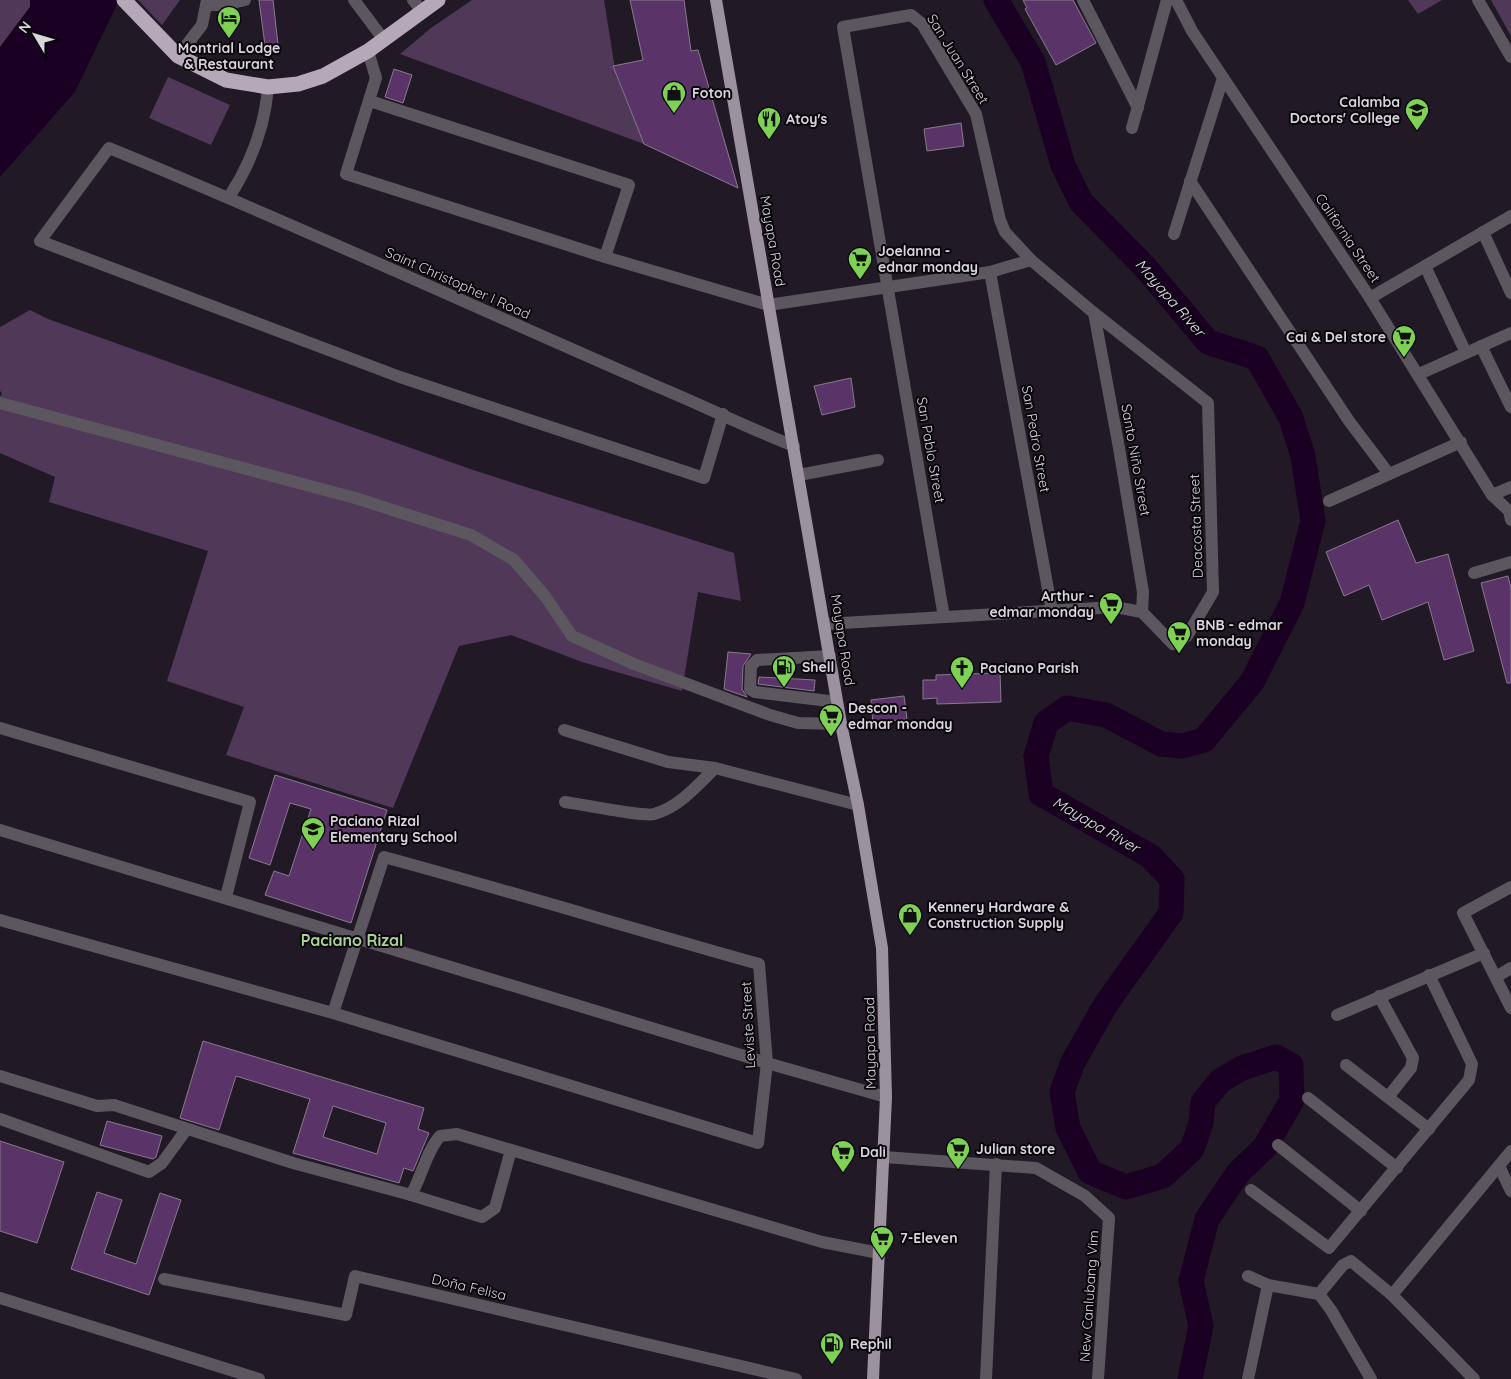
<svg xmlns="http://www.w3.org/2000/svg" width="1511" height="1379" font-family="Quicksand,sans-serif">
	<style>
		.green { fill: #503859 }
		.water { fill: #1a0023 }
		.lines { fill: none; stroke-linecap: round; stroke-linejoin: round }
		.river { stroke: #1a0023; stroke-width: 25 }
		.building { fill: #5a3369; stroke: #877b8b; fill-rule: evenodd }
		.minor { stroke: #5c575e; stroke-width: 12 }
		.major { stroke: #9b919f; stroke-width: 12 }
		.highway { stroke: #b4a8b9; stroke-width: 15 }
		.labels { text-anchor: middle; stroke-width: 4; stroke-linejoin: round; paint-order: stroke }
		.poi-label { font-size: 14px; font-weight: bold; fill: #dad4dc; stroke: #09060b; text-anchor: start }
		.street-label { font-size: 14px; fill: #dad4dc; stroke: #09060b }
		.water-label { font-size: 15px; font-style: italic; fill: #f0d8f9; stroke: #09060b }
		.quarter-label { font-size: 16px; font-weight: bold; fill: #a8d594; stroke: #09060b }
	</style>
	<rect width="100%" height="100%" fill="#221926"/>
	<g class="green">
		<path d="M0 0H30V7L0 47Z"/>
		<path d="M138 0H180L162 25Z"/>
		<path d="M472 0H604L616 75 644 144 400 54 431 28Z"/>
		<path d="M1408 0H1442L1418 14Z"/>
		<path d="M1491 0H1511V36Z"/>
		<path d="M168 77 230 105 211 145 149 118Z"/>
		<path d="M30 310 48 319 473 470 734 553 741 601 698 592 682 691 582 662 511 635 459 646 393 808 226 755 244 707 167 681 208 551 49 502 55 477 0 453V397L2 393 0 391V327Z"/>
	</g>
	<path class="water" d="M30 0H119L75 92 0 177V47L30 7Z"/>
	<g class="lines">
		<path class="river" d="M996 0 1033 62 1063 165 1081 202 1144 266 1208 342 1257 358 1291 418 1303 456 1313 521 1292 603 1252 682 1204 740 1182 746 1161 744 1106 715 1067 708 1046 723 1036 756 1041 794 1150 856 1172 879 1171 913 1106 1004 1073 1062 1062 1092 1068 1128 1090 1172 1126 1187 1163 1176 1192 1149 1201 1123 1203 1102 1220 1081 1242 1068 1276 1057 1291 1065 1292 1100 1265 1147 1238 1173 1207 1219 1191 1281 1201 1326 1190 1379"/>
	</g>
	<g class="building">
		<path d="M259 0H273L279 53H266Z"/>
		<path d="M630 0H684L691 51 698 50 738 188 644 144 613 66 643 60Z"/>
		<path d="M1023 0H1073L1096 43 1056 65 1025 9 1027 8Z"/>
		<path d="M394 69 412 75 403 103 385 97Z"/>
		<path d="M961 123 964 146 927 151 924 129Z"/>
		<path d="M851 378 855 407 822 415 814 386Z"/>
		<path d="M1398 520 1416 563 1448 554 1474 651 1444 660 1428 602 1382 620 1369 585 1344 596 1326 552Z"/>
		<path d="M1508 576 1511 589V683H1507L1481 583Z"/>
		<path d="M728 652 751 654 743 666 742 689 747 697 724 689Z"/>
		<path d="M1000 673 1001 702 937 704V698L923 699V680H936V675Z"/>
		<path d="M759 677 815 680 814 691 758 684Z"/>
		<path d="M904 696 907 719 873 723 871 700Z"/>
		<path d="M275 775 387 810 351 923 265 895 274 871 289 876 311 809 290 803 270 865 249 858Z"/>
		<path d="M203 1041 424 1108 418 1129 429 1133 413 1171 404 1168 399 1183 293 1153 310 1099 236 1076 219 1130 180 1118ZM333 1106 386 1123 377 1154 323 1137Z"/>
		<path d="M107 1121 162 1136 156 1157 153 1159 100 1145Z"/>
		<path d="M0 1141 64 1162 37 1243 0 1231Z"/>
		<path d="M97 1192 122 1200 104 1253 136 1264 160 1193 181 1200 149 1295 71 1269Z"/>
	</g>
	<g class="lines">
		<g class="minor">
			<path d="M354 0 384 40"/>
			<path d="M413 0 422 11"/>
			<path d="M1083 0 1138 108"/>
			<path d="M1176 0 1192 31 1370 298 1492 495 1509 511 1511 520"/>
			<path d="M1478 0 1511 57"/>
			<path d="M206 5H224L245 0"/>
			<path d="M368 51 376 78 346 174 605 257 768 305 990 272 1031 260 1094 313 1208 403 1213 592 1187 636 1173 644 1142 612 1115 607 825 624"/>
			<path d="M178 56 202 25 207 0"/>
			<path d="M370 101 629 185 605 257"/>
			<path d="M1132 128 1167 0"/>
			<path d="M1190 181 1349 421 1389 474"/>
			<path d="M229 197C251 163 265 127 268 87"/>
			<path d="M1483 232 1511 293"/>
			<path d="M1174 234 1223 78"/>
			<path d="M1425 266 1466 353"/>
			<path d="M990 272 1052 611"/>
			<path d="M1370 298 1511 216"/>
			<path d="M1094 313 1119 448 1143 592 1142 612"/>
			<path d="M1481 346 1511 407"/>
			<path d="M1419 374 1511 333"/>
			<path d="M0 403 355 498 471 535 514 560 545 596 572 636 634 664 770 715 798 723 841 724"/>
			<path d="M723 414 704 478 400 377 40 241 109 148C293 223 474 307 656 386 702 405 748 428 794 446"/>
			<path d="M799 475 878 460"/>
			<path d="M1492 495 1511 487"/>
			<path d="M1329 501 1461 442"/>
			<path d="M1474 573 1511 562"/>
			<path d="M944 617 843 27 911 15 922 24 976 114 1000 220 1005 232 1031 260"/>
			<path d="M830 656 757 660 751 666 750 689 755 692 837 702"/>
			<path d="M0 728 250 802 226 897"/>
			<path d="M564 730 668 762 715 768 858 805"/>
			<path d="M565 802C580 804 644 817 654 814 679 807 697 786 715 768"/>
			<path d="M0 830 767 1063 886 1097"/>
			<path d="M1511 887 1463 913 1511 1008"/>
			<path d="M0 920 333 1013 758 1143 767 1063 759 964C634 929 509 891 384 857L333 1013"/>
			<path d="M1496 977 1511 968"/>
			<path d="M1379 996 1413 1058 1411 1068 1388 1097"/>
			<path d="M1337 1015 1484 953"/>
			<path d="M1346 1065 1429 1129"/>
			<path d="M0 1076 97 1106 114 1105 293 1163 411 1195 482 1217 495 1208 511 1150"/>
			<path d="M1308 1098 1397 1168"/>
			<path d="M0 1119 149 1172 162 1163 186 1130"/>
			<path d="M1278 1145 1361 1211"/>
			<path d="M884 1157 1036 1168 1085 1196 1109 1218 1098 1379"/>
			<path d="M1499 1166 1511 1191"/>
			<path d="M1251 1190 1329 1248 1469 1080 1472 1064 1429 975"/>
			<path d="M411 1195C422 1176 426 1152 440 1136L457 1134 822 1242 879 1253"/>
			<path d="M1248 1276 1268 1285 1319 1294 1343 1265 1351 1261 1392 1295 1474 1379"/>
			<path d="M164 1279 346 1315 355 1276 796 1379"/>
			<path d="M1319 1294 1331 1310 1371 1379"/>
			<path d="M1392 1295 1511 1151"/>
			<path d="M0 1298 259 1379"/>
			<path d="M986 1379 996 1164"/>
			<path d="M1248 1379 1268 1285"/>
		</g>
		<path class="major" d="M716 0 841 724 858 805 882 948 886 1097 873 1379"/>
		<path class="highway" d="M124 0 178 56 226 80 268 87 298 84 323 76 368 51 438 0"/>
	</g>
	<defs>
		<g id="hotel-pin" transform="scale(1.25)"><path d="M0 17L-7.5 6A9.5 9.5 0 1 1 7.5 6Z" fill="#7ed153" stroke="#09060b"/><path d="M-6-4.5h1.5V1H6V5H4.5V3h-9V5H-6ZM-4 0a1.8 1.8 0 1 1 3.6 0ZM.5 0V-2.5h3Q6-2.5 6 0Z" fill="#111"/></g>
		<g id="shop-pin" transform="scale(1.25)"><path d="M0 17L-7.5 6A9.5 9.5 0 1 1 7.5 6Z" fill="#7ed153" stroke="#09060b"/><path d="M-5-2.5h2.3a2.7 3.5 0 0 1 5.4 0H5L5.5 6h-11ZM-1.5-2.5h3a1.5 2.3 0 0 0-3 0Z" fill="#111"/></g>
		<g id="university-pin" transform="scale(1.25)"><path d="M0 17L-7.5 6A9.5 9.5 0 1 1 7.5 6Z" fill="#7ed153" stroke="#09060b"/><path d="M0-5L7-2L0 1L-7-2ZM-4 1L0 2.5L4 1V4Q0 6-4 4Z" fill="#111"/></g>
		<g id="restaurant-pin" transform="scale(1.25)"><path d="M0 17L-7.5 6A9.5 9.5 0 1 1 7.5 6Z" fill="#7ed153" stroke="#09060b"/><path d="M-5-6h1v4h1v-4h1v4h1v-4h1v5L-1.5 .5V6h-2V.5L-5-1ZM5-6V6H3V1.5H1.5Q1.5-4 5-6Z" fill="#111"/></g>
		<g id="supermarket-pin" transform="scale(1.25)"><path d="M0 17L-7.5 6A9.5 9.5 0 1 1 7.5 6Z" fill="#7ed153" stroke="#09060b"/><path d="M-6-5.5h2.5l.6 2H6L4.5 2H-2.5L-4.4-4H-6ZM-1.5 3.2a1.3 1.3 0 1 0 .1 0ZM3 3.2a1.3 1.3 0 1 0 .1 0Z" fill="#111"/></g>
		<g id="fuel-pin" transform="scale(1.25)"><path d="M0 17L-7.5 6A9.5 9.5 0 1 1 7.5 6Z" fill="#7ed153" stroke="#09060b"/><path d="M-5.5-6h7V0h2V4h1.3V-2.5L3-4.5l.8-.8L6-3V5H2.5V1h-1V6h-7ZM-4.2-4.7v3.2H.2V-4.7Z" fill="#111"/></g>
		<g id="church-pin" transform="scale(1.25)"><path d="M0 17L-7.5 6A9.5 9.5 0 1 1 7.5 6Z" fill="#7ed153" stroke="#09060b"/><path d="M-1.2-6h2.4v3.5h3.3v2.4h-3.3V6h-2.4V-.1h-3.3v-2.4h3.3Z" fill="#111"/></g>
		<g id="school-pin" transform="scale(1.25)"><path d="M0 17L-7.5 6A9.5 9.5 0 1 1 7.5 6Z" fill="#7ed153" stroke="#09060b"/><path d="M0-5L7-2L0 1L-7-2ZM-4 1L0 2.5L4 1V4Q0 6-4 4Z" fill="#111"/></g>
	</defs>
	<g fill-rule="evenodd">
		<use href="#hotel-pin" x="229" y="18"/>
		<use href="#shop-pin" x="674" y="93"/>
		<use href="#university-pin" x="1417" y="110"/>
		<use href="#restaurant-pin" x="769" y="119"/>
		<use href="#supermarket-pin" x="860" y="259"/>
		<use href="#supermarket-pin" x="1404" y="337"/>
		<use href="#supermarket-pin" x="1111" y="604"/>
		<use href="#supermarket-pin" x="1179" y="633"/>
		<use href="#fuel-pin" x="784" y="667"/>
		<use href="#church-pin" x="962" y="668"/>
		<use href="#supermarket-pin" x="831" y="716"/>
		<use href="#school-pin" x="313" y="829"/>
		<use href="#shop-pin" x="910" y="915"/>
		<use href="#supermarket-pin" x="958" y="1149"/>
		<use href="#supermarket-pin" x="843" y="1152"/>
		<use href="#supermarket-pin" x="882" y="1238"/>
		<use href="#fuel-pin" x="832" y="1344"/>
	</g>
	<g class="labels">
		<g class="poi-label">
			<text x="229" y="53" text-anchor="middle">Montrial Lodge<tspan x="229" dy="16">&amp; Restaurant</tspan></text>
			<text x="692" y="98">Foton</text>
			<text x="1400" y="107" text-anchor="end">Calamba<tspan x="1400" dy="16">Doctors' College</tspan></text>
			<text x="786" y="124">Atoy's</text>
			<text x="878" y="256">Joelanna -<tspan x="878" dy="16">ednar monday</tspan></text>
			<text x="1386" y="342" text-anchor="end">Cai &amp; Del store</text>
			<text x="1094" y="601" text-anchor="end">Arthur -<tspan x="1094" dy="16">edmar monday</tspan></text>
			<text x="1196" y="630">BNB - edmar<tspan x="1196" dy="16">monday</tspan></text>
			<text x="802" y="672">Shell</text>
			<text x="980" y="673">Paciano Parish</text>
			<text x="848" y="713">Descon -<tspan x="848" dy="16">edmar monday</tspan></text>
			<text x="330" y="826">Paciano Rizal<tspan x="330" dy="16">Elementary School</tspan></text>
			<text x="928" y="912">Kennery Hardware &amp;<tspan x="928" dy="16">Construction Supply</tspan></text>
			<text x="976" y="1154">Julian store</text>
			<text x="860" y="1157">Dali</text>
			<text x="900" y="1243">7-Eleven</text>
			<text x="850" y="1349">Rephil</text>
		</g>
		<g class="street-label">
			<text transform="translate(958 59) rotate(58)" y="5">San Juan Street</text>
			<text transform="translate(1348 238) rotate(56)" y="5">California Street</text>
			<text transform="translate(773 241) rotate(80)" y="5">Mayapa Road</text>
			<text transform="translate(458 283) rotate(24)" y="5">Saint Christopher I Road</text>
			<text transform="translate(1036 439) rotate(80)" y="5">San Pedro Street</text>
			<text transform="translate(931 450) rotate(80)" y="5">San Pablo Street</text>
			<text transform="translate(1136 460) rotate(80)" y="5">Santo Niño Street</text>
			<text transform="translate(1196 526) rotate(-92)" y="5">Deacosta Street</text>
			<text transform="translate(843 640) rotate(81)" y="5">Mayapa Road</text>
			<text transform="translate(748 1025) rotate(-93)" y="5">Leviste Street</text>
			<text transform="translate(870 1043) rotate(-91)" y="5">Mayapa Road</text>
			<text transform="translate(469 1287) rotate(13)" y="5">Doña Felisa</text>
			<text transform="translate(1089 1296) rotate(-86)" y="5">New Canlubang Vim</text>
		</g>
		<g class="water-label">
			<text transform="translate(1170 298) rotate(49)" y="5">Mayapa River</text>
			<text transform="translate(1096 825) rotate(30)" y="5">Mayapa River</text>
		</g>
		<g class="quarter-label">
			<text x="352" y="946">Paciano Rizal</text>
		</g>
	</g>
	<g transform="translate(35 35) rotate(308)" stroke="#09060b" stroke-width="4" paint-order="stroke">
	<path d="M0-4L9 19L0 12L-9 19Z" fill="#dad4dc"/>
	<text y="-8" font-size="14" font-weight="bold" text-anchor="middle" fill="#dad4dc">N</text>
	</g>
</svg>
